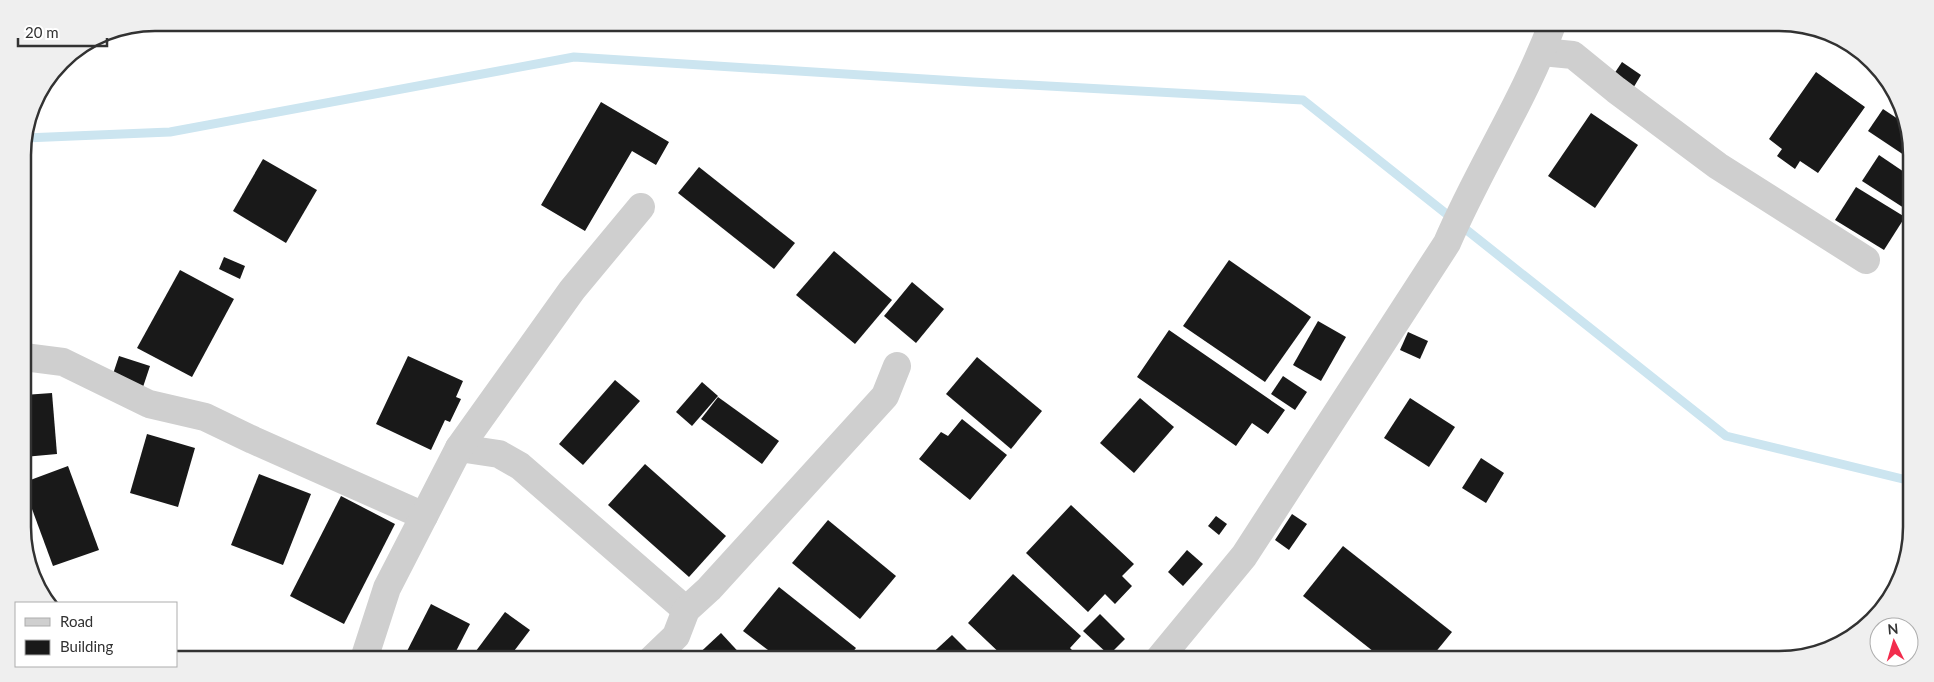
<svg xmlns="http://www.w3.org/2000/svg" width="1934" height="682" font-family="Lato,sans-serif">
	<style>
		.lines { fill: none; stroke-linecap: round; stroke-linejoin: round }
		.stream { stroke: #cce5f0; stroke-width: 9 }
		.building { fill: #191919 }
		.minor { stroke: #cfcfcf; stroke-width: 28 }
		.rim { fill: none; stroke: #323232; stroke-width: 2.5 }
	</style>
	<rect width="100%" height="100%" fill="#fff"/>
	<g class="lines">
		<path class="stream" d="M25 138 170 132 574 57 973 82 1303 100 1726 436 1911 481"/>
	</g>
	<g class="building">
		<path d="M1622 62 1641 75 1632 90 1612 77Z"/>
		<path d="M1816 72 1865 107 1818 173 1800 161 1795 169 1777 156 1782 149 1769 139Z"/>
		<path d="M601 102 669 142 656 165 632 151 585 231 541 205Z"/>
		<path d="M1883 109 1904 123 1910 138V159L1868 131Z"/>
		<path d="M1591 113 1638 145 1595 208 1548 176Z"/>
		<path d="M1879 155 1910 176 1911 197 1904 208 1862 181Z"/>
		<path d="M263 159 317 190 286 243 233 211Z"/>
		<path d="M699 167 795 243 774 269 678 193Z"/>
		<path d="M1856 187 1905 217 1884 250 1835 220Z"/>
		<path d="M1911 230V244L1904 240Z"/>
		<path d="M834 251 892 300 855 344 796 295Z"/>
		<path d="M224 257 245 266 240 279 219 269Z"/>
		<path d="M1229 260 1311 317 1265 382 1183 326Z"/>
		<path d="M180 270 234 299 192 377 137 348Z"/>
		<path d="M912 282 944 309 916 343 884 316Z"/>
		<path d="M1318 321 1346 337 1321 381 1293 365Z"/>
		<path d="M1169 330 1285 410 1268 434 1252 423 1236 446 1137 377Z"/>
		<path d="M1408 332 1428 341 1420 359 1400 350Z"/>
		<path d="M119 356 150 366 143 387 112 377Z"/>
		<path d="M408 356 463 381 456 397 461 399 450 422 445 420 431 450 376 424Z"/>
		<path d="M977 357 1042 411 1011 449 946 394Z"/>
		<path d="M1283 376 1307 392 1295 410 1271 394Z"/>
		<path d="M615 380 640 401 583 465 559 444Z"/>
		<path d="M702 382 718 396 692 426 676 412Z"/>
		<path d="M52 393 57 454 24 457V395Z"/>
		<path d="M718 397 779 441 762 464 701 419Z"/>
		<path d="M1140 398 1174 427 1134 473 1100 443Z"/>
		<path d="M1410 398 1455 427 1429 467 1384 438Z"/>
		<path d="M962 419 1007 455 970 500 919 459 941 432 948 436Z"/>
		<path d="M147 434 195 448 178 507 130 493Z"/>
		<path d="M1481 458 1504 473 1486 503 1462 488Z"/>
		<path d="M645 464 726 536 689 577 608 505Z"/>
		<path d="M68 466 99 550 53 566 25 490V482Z"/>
		<path d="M259 474 311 494 283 565 231 545Z"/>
		<path d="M341 496 395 524 344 624 290 596Z"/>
		<path d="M1071 505 1134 564 1122 576 1132 586 1115 604 1105 594 1088 612 1026 553Z"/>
		<path d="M1292 514 1307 524 1289 550 1275 540Z"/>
		<path d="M1216 516 1227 524 1219 535 1208 526Z"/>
		<path d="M828 520 896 576 860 619 792 563Z"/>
		<path d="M1343 546 1452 632 1430 659H1383L1303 596Z"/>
		<path d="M1187 550 1203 564 1183 586 1168 572Z"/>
		<path d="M1013 574 1081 636 1070 648 1079 657 1077 659H1006L968 623Z"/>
		<path d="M779 587 856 648 847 659H780L743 631Z"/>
		<path d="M431 604 470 624 452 659H403Z"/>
		<path d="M505 612 530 630 508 659H470Z"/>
		<path d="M1100 614 1125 639 1109 655 1083 631Z"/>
		<path d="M721 633 745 659H693Z"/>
		<path d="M952 635 976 659H926Z"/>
	</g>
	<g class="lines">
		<g class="minor">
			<path d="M1542 52 1573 55 1616 90 1718 166 1866 260"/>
			<path d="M24 357 63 362 149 404 205 417 253 440 424 516"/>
			<path d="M459 448 499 454 520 466 686 610"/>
			<path d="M364 659 387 588 459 448 572 290 641 207"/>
			<path d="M652 659 676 636 686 610 709 589 885 396 897 366"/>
			<path d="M1159 659 1244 556 1447 243C1479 168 1525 99 1553 22"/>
		</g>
	</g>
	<path d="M0 0H1934V682H0ZM155 31H1779A124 124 0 0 1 1903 155V527A124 124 0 0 1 1779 651H155A124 124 0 0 1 31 527V155A124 124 0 0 1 155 31Z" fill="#efefef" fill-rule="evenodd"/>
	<path class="rim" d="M155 31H1779A124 124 0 0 1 1903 155V527A124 124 0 0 1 1779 651H155A124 124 0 0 1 31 527V155A124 124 0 0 1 155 31Z"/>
	<rect x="15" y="602" width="162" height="65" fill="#ffffff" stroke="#adadad"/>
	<rect x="25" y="618" width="25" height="8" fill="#cfcfcf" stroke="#adadad"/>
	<text x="60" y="627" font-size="15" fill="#323232">Road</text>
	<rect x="25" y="640" width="25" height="15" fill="#191919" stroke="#adadad"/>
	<text x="60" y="652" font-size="15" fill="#323232">Building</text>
	<g transform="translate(1894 642) rotate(355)"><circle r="24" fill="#ffffff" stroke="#adadad"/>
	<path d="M0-4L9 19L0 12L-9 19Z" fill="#f22c4d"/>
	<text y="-8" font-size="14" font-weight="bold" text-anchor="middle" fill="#323232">N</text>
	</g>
	<path d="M18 38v8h89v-8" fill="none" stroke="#323232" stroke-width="2.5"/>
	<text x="25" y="38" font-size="15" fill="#323232" stroke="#ffffff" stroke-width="4" paint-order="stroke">20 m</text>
</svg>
